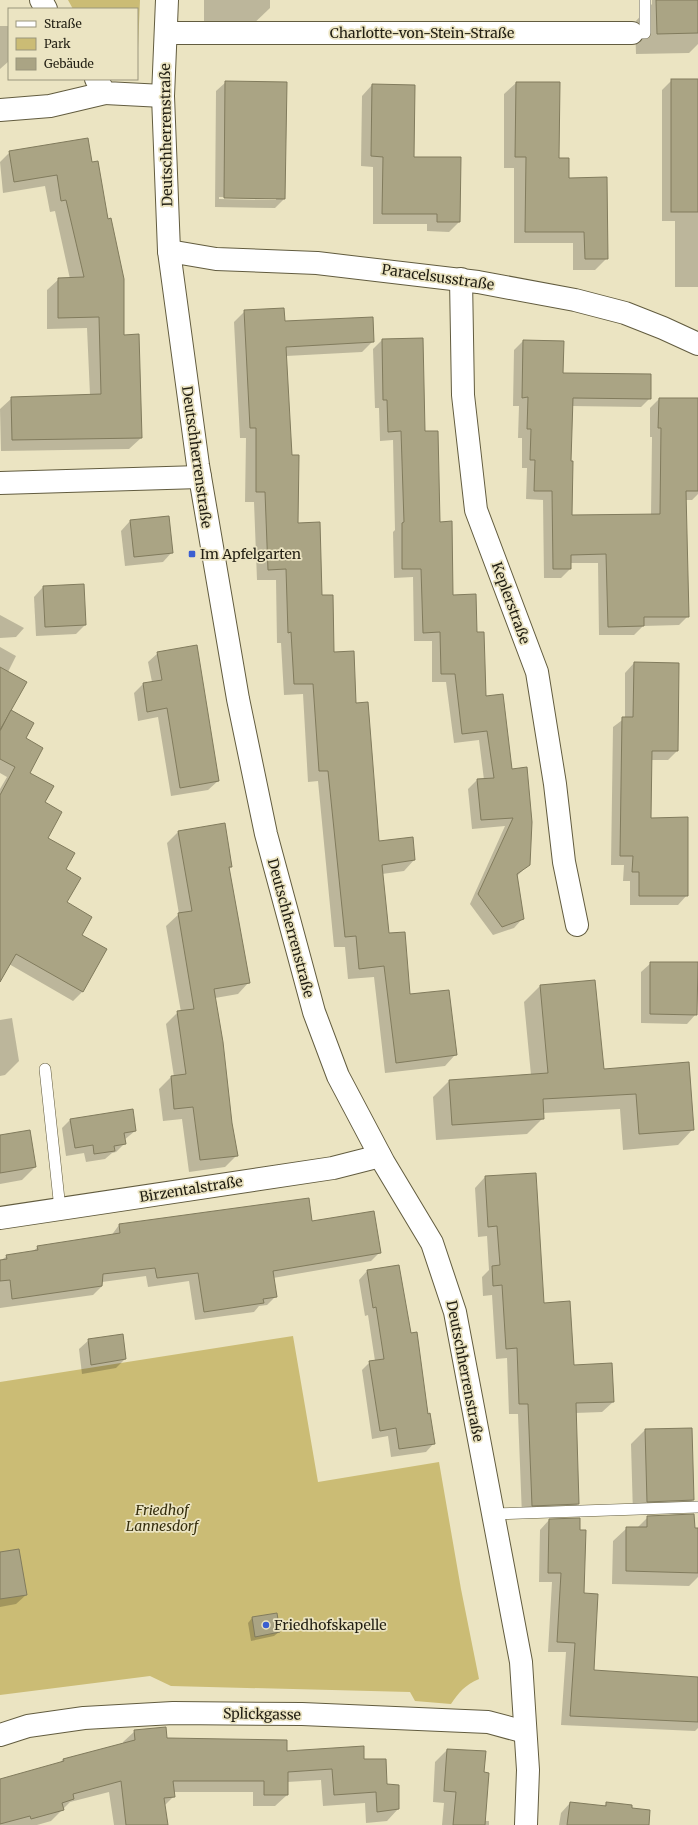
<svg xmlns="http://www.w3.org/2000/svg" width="698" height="1825" font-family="Merriweather,serif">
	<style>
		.green { fill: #cbbc75 }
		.shadow { fill: #0003; fill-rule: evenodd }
		.building { fill: #aaa484; stroke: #817b5d }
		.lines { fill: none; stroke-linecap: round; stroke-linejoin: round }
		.lane-casing { stroke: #625c3f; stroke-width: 12 }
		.street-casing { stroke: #625c3f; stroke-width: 24 }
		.secondary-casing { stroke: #625c3f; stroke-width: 24 }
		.lane { stroke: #fff; stroke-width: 11 }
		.street { stroke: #fff; stroke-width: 22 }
		.secondary { stroke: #fff; stroke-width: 22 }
		.poi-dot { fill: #3b5fd1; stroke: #ebe4c2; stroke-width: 1.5 }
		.labels { text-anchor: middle; stroke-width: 3.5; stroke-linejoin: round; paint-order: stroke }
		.street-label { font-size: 14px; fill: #211e12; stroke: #ebe4c2 }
		.poi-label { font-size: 14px; fill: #211e12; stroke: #ebe4c2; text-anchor: start }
		.park-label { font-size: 14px; font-style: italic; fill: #352e0d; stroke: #ebe4c2 }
	</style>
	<rect width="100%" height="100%" fill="#ebe4c2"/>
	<g class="green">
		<path d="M68 0H140L138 48 137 49V9H73Z"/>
		<path d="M293 1336 318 1482 439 1462 461 1589 479 1679C465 1685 459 1692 451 1704L415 1701 410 1692 171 1686 150 1676 0 1695V1382Z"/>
	</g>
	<g class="shadow">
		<path d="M204 0H270V8L247 30 204 31Z"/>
		<path d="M652 0H698V44L689 53 636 54 635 22 652 4Z"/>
		<path d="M0 26H9V61L0 69Z"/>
		<path d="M672 80H698V287H675V221H662V90Z"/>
		<path d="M226 82 284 199 275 208 215 207 216 91ZM219 197 276 198V200L219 199Z"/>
		<path d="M516 83 558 159 607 258 595 270H573V243H514V168H504V94Z"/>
		<path d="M372 85 413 158 459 222 449 232 427 231V224H373V167L361 166 362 96Z"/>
		<path d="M87 139 141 438 129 449 1 451 0 409 12 398 90 395 87 328 47 329V290L59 279H70L55 211 50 212 45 186 3 193 0 162 10 152Z"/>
		<path d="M245 311 284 322 373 341 362 352 286 356 291 456 297 524 321 596 333 653 356 704 378 842 414 860 404 871 382 874 388 934 410 995 455 1055 445 1066 385 1073 374 977 348 979 345 947H334L318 781 308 782 303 694 284 695 281 643H277L276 580H257L254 502H245L246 438H240L234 322Z"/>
		<path d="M382 340 424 432 452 596 476 632 485 697 511 770 529 864 517 876 523 918 514 928 493 935 470 904 505 826 472 829 468 789 477 780H484L479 740 454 743 446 682H432V641H414L413 577 394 578 393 532 395 530 393 440 380 441 379 408H375L373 349Z"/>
		<path d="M523 341 562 374 650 398 641 407 571 406 570 462 571 516 651 515 652 437H650V408L659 399H698V494L692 500H685L688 616 679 625 643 626 634 635H599L598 563H570V569L561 578H544L543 500 526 499 527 468H522V438H518L519 406H513L514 350Z"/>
		<path d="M168 517 172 552 163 562 125 566 121 531 130 521Z"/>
		<path d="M83 585 85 625 76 634 36 636 34 597 43 587Z"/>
		<path d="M0 615 24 628 16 637 0 638Z"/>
		<path d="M0 647 16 656 8 672 10 710 25 739 28 773 44 803 46 838 64 870 66 903 81 935 106 950 82 992 73 1001 9 964 0 978V789L7 777 0 773Z"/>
		<path d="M158 653 218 781 208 790 171 796 158 717 138 721 134 693 143 684 152 682 148 662Z"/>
		<path d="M634 663 677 751 668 760H650V819L687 895 678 905H630V881H623L624 865H611L613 727 625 718V673Z"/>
		<path d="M179 831 231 867 229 869 249 982 238 994 215 998 231 1124 237 1155 225 1167 189 1172 182 1119 163 1121 159 1089 171 1077H174L166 1024 178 1012H181L166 926 179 914 167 843Z"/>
		<path d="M651 963 696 1014 687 1024 641 1023V972Z"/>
		<path d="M594 981 603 1070 693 1129 678 1145 623 1150 620 1109 543 1113V1118L527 1134 436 1140 433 1097 449 1081 531 1075 524 1002 540 986Z"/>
		<path d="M12 1018 19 1061 5 1075 0 1076V1020Z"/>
		<path d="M70 1120 135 1131 124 1140 125 1143 116 1152 112 1153 105 1159 86 1162 84 1153 66 1156 62 1128Z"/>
		<path d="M0 1135 35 1167 22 1180 0 1184Z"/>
		<path d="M485 1177 573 1366 613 1402 602 1412 575 1413 578 1504 568 1514 522 1516 518 1414H509L507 1358 496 1359 492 1295 483 1296 482 1277 489 1270 487 1236 478 1237 475 1188Z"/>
		<path d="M312 1222 380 1252 371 1261 273 1278 276 1296 267 1305 259 1306 254 1312 195 1320 189 1281 148 1287 146 1276 102 1282V1286L93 1295 0 1308V1261L7 1256 32 1252 38 1247 111 1236 119 1225Z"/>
		<path d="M398 1266 410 1334 434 1443 426 1452 391 1457 388 1436 372 1439 362 1370 370 1362 375 1361 368 1315 365 1316 359 1280 367 1271Z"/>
		<path d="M89 1340 125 1359 116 1368 82 1374 79 1349Z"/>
		<path d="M645 1430 693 1500 679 1513 633 1515 631 1444Z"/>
		<path d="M648 1517 698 1529V1577L689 1586 612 1584 613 1541 627 1528H637Z"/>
		<path d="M549 1520 583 1594 593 1671 698 1678V1728L695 1731 561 1725 566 1652H548L552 1582H539L540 1530Z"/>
		<path d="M0 1553 26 1595 16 1604 0 1607Z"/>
		<path d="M252 1618 279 1632 274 1636 251 1641 248 1623Z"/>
		<path d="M135 1731 166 1739 364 1760 386 1785 398 1809 387 1821 366 1823 365 1803 323 1806 321 1780 287 1782V1795L275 1806H253V1792H173L174 1796 164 1806 167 1825H114L109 1792 70 1802 51 1821 37 1825H0V1780L60 1763 63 1759 123 1744V1742Z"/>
		<path d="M447 1750 483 1773 484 1821H489V1825H442L444 1803 433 1802 435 1762Z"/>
		<path d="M570 1803 603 1807 607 1803 630 1825H559L561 1813Z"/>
	</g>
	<g class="building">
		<path d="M656 0H698V33L657 34Z"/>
		<rect x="671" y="79" width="27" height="133"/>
		<path d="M225 81 287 82 285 199 224 198Z"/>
		<path d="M516 82H560L559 158H569V178L607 177 608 259H585L584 232H525L526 157H515Z"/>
		<path d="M372 84 415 85 414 157H461L460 222H437V214H382L383 157 371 156Z"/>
		<path d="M88 138 92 162 98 161 108 219 111 218 124 279V335L139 334 142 438 12 440 11 397 101 394 99 317 58 318V278L84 277 66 200 61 201 57 175 14 182 9 151Z"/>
		<path d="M284 308 285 321 373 317 374 342 286 347 292 455H299L298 523 320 522 322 595H333L334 652 354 651 356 703 368 702 379 841 413 837 415 860 382 865 389 933 405 932 410 994 449 990 457 1055 396 1063 384 966 359 969 356 936 345 937 328 771H319L313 684H294L291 632 288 633 286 569 268 570 265 492H256V428H250L244 310Z"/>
		<path d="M423 338 425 431H438L440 522 452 521 453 595 476 594 477 632H484L486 696 503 694 512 769 527 767 532 822 530 865 517 874 524 919 502 927 478 894 513 818 481 820 477 779 494 778 487 731 462 734 455 674H441L440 632 423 633 421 569H402V523L404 522 401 431 388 432 387 400H383L382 339Z"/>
		<path d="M523 340 564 341 563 373 651 374V399L573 398 571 461H573L572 515 660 514 661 428H658L659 398H698V491H686L689 617H644V626L608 627 606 554 571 555V569H553L552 491H534L535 460H530L531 429H527L528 397 522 398Z"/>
		<path d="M169 516 173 553 134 557 130 520Z"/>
		<path d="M84 584 86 625 45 627 43 586Z"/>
		<path d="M197 645 219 781 180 788 167 708 147 712 143 683 162 680 157 652Z"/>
		<path d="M634 662 679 663 678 751H652L651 818 688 817V896H639V872H632L633 856H620L622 717H633Z"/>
		<path d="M0 667 27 682 0 730Z"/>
		<path d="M11 710 34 723 26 738 43 748 30 773 54 786 45 802 62 812 48 838 75 853 66 869 81 878 67 902 92 917 82 935 107 949 83 992 16 954 0 982V795L15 767 0 759V731Z"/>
		<path d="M225 823 232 867H229L250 983 214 989 223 1042 232 1123 238 1156 200 1160 193 1107 174 1109 171 1076 186 1074 177 1011 194 1009 178 913 192 911 178 831Z"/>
		<path d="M650 962H698L697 1015 650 1014Z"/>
		<path d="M595 980 604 1069 689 1062 694 1130 639 1134 636 1094 543 1099 544 1119 452 1125 449 1080 548 1073 540 985Z"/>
		<path d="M133 1109 136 1131 124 1133 126 1144 114 1146 115 1151 94 1154 93 1145 75 1148 70 1119Z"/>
		<path d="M30 1130 36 1167 0 1173V1135Z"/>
		<path d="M536 1173 544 1303 570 1301 574 1365 612 1363 614 1402 576 1403 579 1504 532 1506 528 1404H519L517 1348 506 1349 502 1285 493 1286 492 1266 500 1265 497 1226 488 1227 485 1176Z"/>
		<path d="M309 1198 312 1221 374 1211 381 1253 273 1271 277 1297 263 1299 264 1303 204 1312 198 1273 157 1278 155 1268 103 1274 102 1286 12 1299 10 1280 0 1281V1260L7 1259 6 1255 38 1250 37 1246 120 1233 119 1224Z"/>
		<path d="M399 1265 411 1333 417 1332 428 1414 430 1413 435 1444 399 1449 396 1428 380 1431 369 1361 384 1359 376 1307 373 1308 367 1270Z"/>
		<path d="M123 1334 126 1359 91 1365 88 1339Z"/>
		<path d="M692 1428 694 1500 647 1502 645 1429Z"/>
		<path d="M694 1514 695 1528H698V1573L626 1571V1527H647V1516Z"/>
		<path d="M580 1518V1530H586L584 1593 598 1594 594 1670 698 1677V1722L570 1716 575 1643 557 1642 561 1573H548L549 1519Z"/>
		<path d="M19 1549 27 1595 0 1599V1552Z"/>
		<path d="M277 1613 280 1632 255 1637 252 1617Z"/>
		<path d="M166 1727 167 1738 287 1740V1751L364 1746V1759H386L387 1784 399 1785V1809L377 1812 376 1792 334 1795 332 1769 288 1772V1795H264V1781H173L175 1797 164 1798 168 1825H126L121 1781 73 1794 74 1799 62 1803 64 1810 31 1819 30 1816 0 1824V1779L64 1761 63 1759 135 1740 134 1730Z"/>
		<path d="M447 1749 486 1751 484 1772 489 1773 485 1825H453L456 1792 444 1791Z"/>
		<path d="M570 1802 606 1806V1802L632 1805V1808L650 1810 649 1825H567Z"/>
	</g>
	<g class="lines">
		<g class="lane-casing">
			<g id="lane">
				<path d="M632 33H645V0"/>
				<path d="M45 1069 60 1209"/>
				<path d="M493 1514 698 1507"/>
			</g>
		</g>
		<g class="street-casing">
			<g id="street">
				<path d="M41 0 46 9"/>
				<path d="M166 33H632"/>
				<path d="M96 79 105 93 163 96"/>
				<path d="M0 110 50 106 105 93"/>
				<path d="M169 251 216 259 317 263 478 282 575 300 625 313 663 328 698 344"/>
				<path d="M461 279 463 395 476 510 537 672 555 784 564 862 577 925"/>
				<path d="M0 483 200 477"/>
				<path d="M0 1218 333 1168 380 1156"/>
				<path d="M0 1735 28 1726 84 1718 173 1713 302 1714 488 1722 525 1732"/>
			</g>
		</g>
		<g class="secondary-casing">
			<path id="secondary" d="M167 0 163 96 169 251 198 465 238 699 266 834 314 1012 338 1076 384 1163 432 1243 455 1312 521 1662 528 1770 526 1825"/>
		</g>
		<use href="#lane" class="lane"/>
		<use href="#street" class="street"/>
		<use href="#secondary" class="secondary"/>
	</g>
	<g class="poi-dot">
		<rect x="188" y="550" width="8" height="8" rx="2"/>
		<circle cx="266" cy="1625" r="4"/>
	</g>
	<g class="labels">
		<g class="street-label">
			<text x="422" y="38">Charlotte-von-Stein-Straße</text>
			<text transform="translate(166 135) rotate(-91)" y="5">Deutschherrenstraße</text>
			<text transform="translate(438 277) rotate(8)" y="5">Paracelsusstraße</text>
			<text transform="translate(197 457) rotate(82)" y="5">Deutschherrenstraße</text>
			<text transform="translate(511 603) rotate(70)" y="5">Keplerstraße</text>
			<text transform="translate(291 928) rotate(75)" y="5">Deutschherrenstraße</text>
			<text transform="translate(191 1189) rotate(-9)" y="5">Birzentalstraße</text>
			<text transform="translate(465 1371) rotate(79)" y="5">Deutschherrenstraße</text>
			<text transform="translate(262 1714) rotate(1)" y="5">Splickgasse</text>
		</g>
		<g class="poi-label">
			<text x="200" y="559">Im Apfelgarten</text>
			<text x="274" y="1630">Friedhofskapelle</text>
		</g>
		<g class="park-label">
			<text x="162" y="1515">Friedhof<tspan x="162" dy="16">Lannesdorf</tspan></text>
		</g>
	</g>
	<rect x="8" y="8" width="130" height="72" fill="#ebe4c2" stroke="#9a957c"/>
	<rect x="16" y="21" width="20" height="6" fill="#ffffff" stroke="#9a957c"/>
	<text x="44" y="28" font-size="12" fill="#211e12">Straße</text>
	<rect x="16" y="38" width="20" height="12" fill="#cbbc75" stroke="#9a957c"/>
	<text x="44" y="48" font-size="12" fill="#211e12">Park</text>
	<rect x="16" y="58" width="20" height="12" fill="#aaa484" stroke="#9a957c"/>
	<text x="44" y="68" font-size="12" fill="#211e12">Gebäude</text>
</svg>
